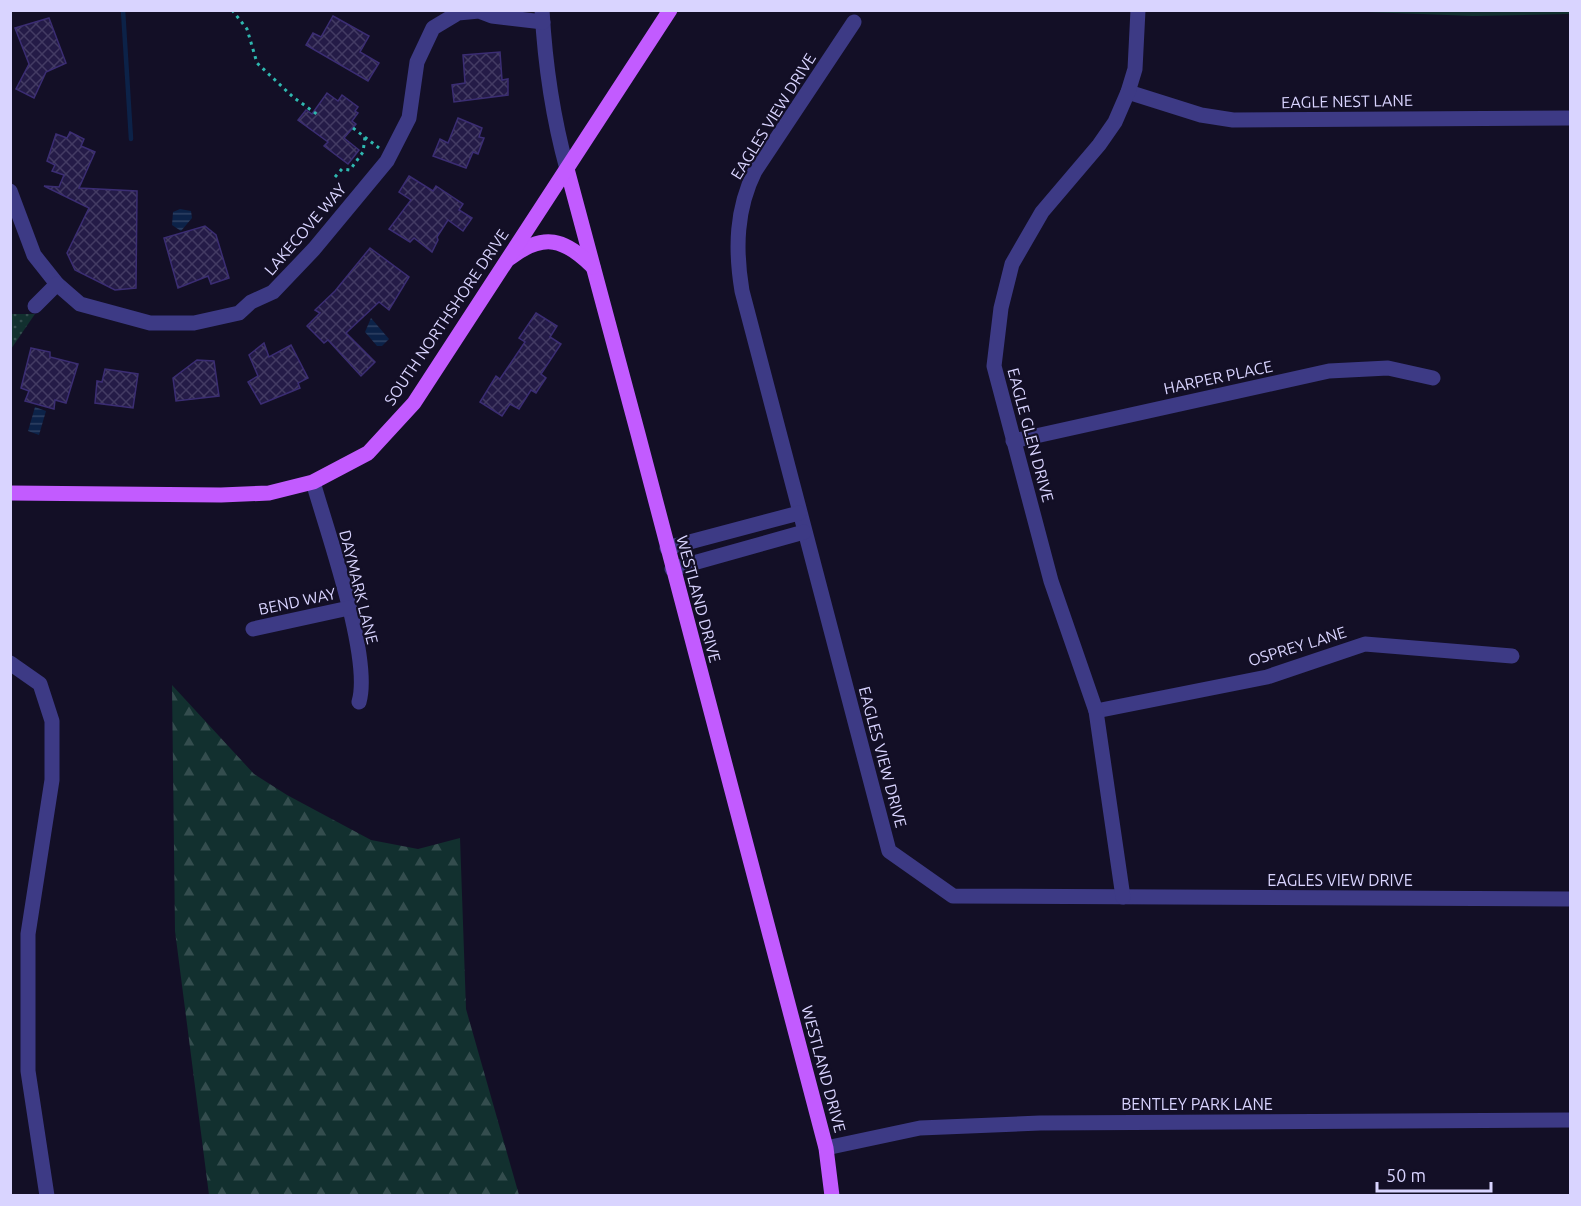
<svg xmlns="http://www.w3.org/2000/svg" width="1581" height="1206" font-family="Ubuntu,sans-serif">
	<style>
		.grass { fill: url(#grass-dots) }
		.forest { fill: url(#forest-firs) }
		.green { fill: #12302f }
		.water { fill: url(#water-rules) }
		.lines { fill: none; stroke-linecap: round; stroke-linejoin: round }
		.stream { stroke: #0c2248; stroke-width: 4.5 }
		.building { fill: url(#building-cross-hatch); stroke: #3b2d73; stroke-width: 1.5 }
		.path { stroke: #2fb8b0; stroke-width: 3; stroke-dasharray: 3 4.5; stroke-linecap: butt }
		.minor { stroke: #3d3a85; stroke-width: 15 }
		.major { stroke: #c25bff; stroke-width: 15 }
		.labels { text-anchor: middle; stroke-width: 4.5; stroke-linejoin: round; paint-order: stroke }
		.street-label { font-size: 16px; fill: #d9d4ff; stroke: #130f26 }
	</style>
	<defs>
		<pattern id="grass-dots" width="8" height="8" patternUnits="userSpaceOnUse" patternTransform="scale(1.5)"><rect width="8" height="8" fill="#12302f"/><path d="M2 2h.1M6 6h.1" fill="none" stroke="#344d4e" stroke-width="1.8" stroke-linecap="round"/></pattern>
		<pattern id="forest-firs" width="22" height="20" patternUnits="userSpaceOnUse" patternTransform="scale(1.5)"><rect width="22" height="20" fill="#12302f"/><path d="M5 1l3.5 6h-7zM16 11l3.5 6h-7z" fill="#344d4e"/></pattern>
		<pattern id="water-rules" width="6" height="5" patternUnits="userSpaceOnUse" patternTransform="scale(1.5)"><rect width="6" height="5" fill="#0c2248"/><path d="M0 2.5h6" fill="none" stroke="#2f4163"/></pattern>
		<pattern id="building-cross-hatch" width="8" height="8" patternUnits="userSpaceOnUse" patternTransform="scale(1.5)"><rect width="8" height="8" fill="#241b47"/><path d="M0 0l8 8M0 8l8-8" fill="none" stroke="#433b63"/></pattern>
	</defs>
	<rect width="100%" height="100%" fill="#130f26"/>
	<path class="grass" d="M11 314H35L11 349 10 314Z"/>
	<path class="forest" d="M172 685 254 774 287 795 371 840 418 849 460 838 466 1009 519 1195H209L175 931Z"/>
	<path class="green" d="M1570 10V14L1473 16 1340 11Z"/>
	<g class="water">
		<path d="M180 209 191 211 192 218 181 231 172 225 173 212Z"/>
		<path d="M371 318 389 339 382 346H377L365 332Z"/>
		<path d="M35 407 46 411 39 435 28 431Z"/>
	</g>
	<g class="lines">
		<path class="stream" d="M123 10 131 139"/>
	</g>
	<g class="building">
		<path d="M333 16 369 36 360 52 379 63 368 81 306 45 313 33 321 37Z"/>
		<path d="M49 18 66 63 46 72 34 98 16 89 29 64 15 28Z"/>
		<path d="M500 52 502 80 508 79V95L454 102 452 85 465 83 463 55Z"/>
		<path d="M327 93 338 101 342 95 358 107 355 111 358 113 352 121 356 124 344 138 359 150 348 164 324 146 328 142 298 120 306 110 312 114Z"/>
		<path d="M458 118 482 128 479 137 484 138 478 154 473 152 466 168 433 156 440 139 448 143Z"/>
		<path d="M70 132 84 139 81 146 95 152 79 188 137 191 136 288 115 290 75 270 67 253 89 208 44 186 59 187 64 175 52 171 55 165 47 161 56 134 67 138Z"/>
		<path d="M409 176 433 191 436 186 463 204 459 210 472 218 463 231 448 220 437 237 438 240 432 252 414 238 410 242 389 229 411 200 399 192Z"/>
		<path d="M205 226 216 235 229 278 211 284 208 276 178 288 164 238Z"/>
		<path d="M370 248 409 277 389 310 379 302 346 333 375 362 361 376 328 340 324 343 307 326 320 313 315 310 335 291Z"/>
		<path d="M536 313 557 326 550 337 561 344 541 374 546 378 536 393 531 390 519 409 510 404 502 416 480 402 496 376 500 379 525 342 519 338Z"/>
		<path d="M264 343 269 357 291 345 308 378 298 383 300 388 261 404 248 382 258 376 249 355Z"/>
		<path d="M31 348 50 352V357L78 364 66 403 55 400 54 409 25 401 29 391 21 388Z"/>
		<path d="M197 360 214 361 219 396 176 401 173 378Z"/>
		<path d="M105 369 138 374 133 408 95 403 97 381 102 382Z"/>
	</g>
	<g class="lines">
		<g class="path">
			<path d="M232 10 247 29 257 63 293 97 318 115"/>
			<path d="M353 128 379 148"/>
			<path d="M335 177 342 169 350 170 363 152 365 137"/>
		</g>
		<g class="minor">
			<path d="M542 10C545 64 553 118 567 169"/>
			<path d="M854 22 755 171C736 209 735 249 742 291L889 851 953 896 1570 899"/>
			<path d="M1128 92 1201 115 1233 120 1570 118"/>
			<path d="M10 191 34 255 57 284 80 304 150 323H194L239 313 251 302 273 292 314 249 387 161 409 118 417 62 433 28 458 13 479 11 492 16 543 22"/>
			<path d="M35 306 57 284"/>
			<path d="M1013 441 1329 371 1388 368 1433 378"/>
			<path d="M313 482C327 531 372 658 359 702"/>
			<path d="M667 548 799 513"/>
			<path d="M672 569 804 532"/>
			<path d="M253 629 349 608"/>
			<path d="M10 663 40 684 52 721V780L28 934V1071L47 1196"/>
			<path d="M1096 711 1267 677 1365 644 1512 656"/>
			<path d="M1123 897 1096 711 1051 581 994 366 1001 308 1012 264 1042 212 1099 145 1115 122 1128 92 1135 69 1138 10"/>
			<path d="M826 1148 920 1128 1040 1123 1570 1120"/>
		</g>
		<g class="major">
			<path d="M567 169C655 495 741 822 826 1148L832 1196"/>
			<path d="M510 258C544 232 565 239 593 267"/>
			<path d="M10 493 221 495 269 493 313 482 368 453 414 403 670 10"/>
		</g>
	</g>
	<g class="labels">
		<g class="street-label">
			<text transform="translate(1347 101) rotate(-1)" y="6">EAGLE NEST LANE</text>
			<text transform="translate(773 116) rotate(-58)" y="6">EAGLES VIEW DRIVE</text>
			<text transform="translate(305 229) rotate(-49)" y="6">LAKECOVE WAY</text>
			<text transform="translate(446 317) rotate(-56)" y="6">SOUTH NORTHSHORE DRIVE</text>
			<text transform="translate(1218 377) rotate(-12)" y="6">HARPER PLACE</text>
			<text transform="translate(1031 435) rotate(75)" y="6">EAGLE GLEN DRIVE</text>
			<text transform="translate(359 587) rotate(76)" y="6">DAYMARK LANE</text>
			<text transform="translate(699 599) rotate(75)" y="6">WESTLAND DRIVE</text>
			<text transform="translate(297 601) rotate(-12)" y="6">BEND WAY</text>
			<text transform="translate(1297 646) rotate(-17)" y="6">OSPREY LANE</text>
			<text transform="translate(883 757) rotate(75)" y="6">EAGLES VIEW DRIVE</text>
			<text x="1340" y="886">EAGLES VIEW DRIVE</text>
			<text transform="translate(824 1069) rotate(75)" y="6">WESTLAND DRIVE</text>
			<text x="1197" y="1110">BENTLEY PARK LANE</text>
		</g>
	</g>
	<rect width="1581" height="1206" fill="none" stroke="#d9d4ff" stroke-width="24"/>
	<path d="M1377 1182v9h114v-9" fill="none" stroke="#d9d4ff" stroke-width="3"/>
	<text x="1386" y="1182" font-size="18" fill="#d9d4ff" stroke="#130f26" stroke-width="4.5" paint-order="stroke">50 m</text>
</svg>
